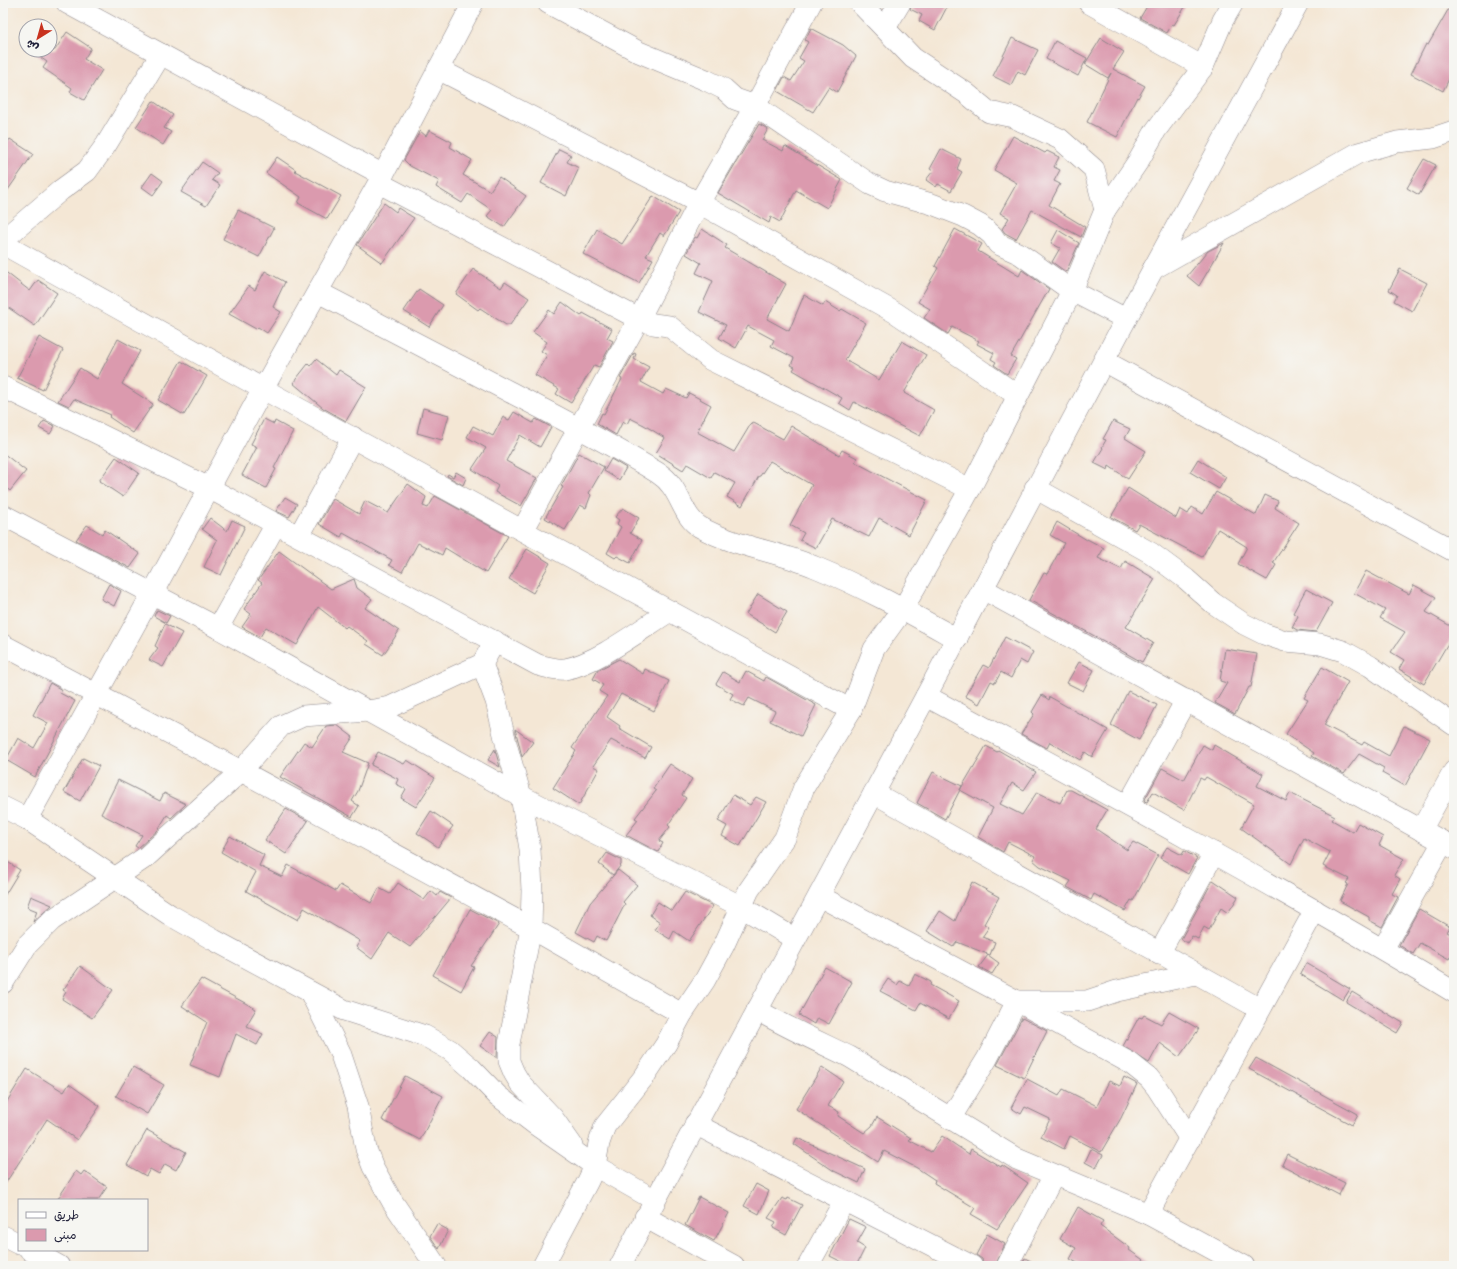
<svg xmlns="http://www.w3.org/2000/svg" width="1457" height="1269" font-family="'Balsamiq Sans','Playpen Sans Arabic',sans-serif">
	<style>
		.building { fill: #db9aae }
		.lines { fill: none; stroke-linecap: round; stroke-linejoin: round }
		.minor-casing { stroke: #8b8488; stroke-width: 22 }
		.minor { stroke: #fff; stroke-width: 21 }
	</style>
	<rect width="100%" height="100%" fill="#f6f6f2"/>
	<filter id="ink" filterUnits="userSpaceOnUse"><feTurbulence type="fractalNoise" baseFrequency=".025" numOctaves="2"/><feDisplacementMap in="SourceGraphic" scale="8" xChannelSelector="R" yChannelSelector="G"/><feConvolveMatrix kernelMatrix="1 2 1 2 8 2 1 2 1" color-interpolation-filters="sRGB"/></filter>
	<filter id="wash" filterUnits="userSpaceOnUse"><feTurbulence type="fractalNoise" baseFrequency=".012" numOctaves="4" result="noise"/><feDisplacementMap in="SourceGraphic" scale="16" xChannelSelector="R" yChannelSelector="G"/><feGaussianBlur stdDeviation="0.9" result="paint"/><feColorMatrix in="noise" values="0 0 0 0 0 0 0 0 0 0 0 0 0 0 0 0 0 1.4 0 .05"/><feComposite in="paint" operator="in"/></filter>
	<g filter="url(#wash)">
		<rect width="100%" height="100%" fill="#f4e7d5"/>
		<g id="blocks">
			<g class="building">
				<path d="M912 3H949L935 30 919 21 922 15 910 9Z"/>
				<path d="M1149 3H1177L1185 7 1174 25 1172 24 1167 33 1140 18Z"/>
				<path d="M1452 3H1454V69L1443 91 1411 74 1426 44 1428 45Z"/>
				<path d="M811 28 843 45 856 56 837 92 829 87 813 112 777 91 784 77 791 81 804 61 799 58 808 42 805 40Z"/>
				<path d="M67 32 91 48 84 59 102 70 84 100 70 92 72 88 43 68 47 62 30 50H55Z"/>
				<path d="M1012 38 1038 50 1025 75 1018 71 1011 85 993 76Z"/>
				<path d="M1101 38 1124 52 1113 69 1145 86 1138 98 1137 97 1117 137 1087 122 1111 73 1108 78 1085 64Z"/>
				<path d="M1055 41 1087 58 1078 76 1046 59Z"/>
				<path d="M153 101 173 115 164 128 171 132 163 145 136 127Z"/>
				<path d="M759 124 768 129 762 140 783 151 785 146 842 180 827 208 796 190 780 222 771 217 769 223 718 193Z"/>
				<path d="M429 130 452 142 450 147 472 160 463 175 490 191 499 177 526 196 504 227 487 216 492 210 468 194 462 203 436 187 439 181 410 166 404 160 420 131 426 136Z"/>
				<path d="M1013 136 1045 153 1047 151 1059 157 1054 167 1060 170 1054 181 1060 184 1049 205 1085 227 1081 237 1032 210 1016 239 1005 233 1002 229 1009 218 1000 213 1017 183 994 170Z"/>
				<path d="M10 139 33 154 3 197V148Z"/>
				<path d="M559 149 571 155 567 162 579 168 566 196 541 183Z"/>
				<path d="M941 149 961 159 957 169 962 172 951 191 938 184 936 187 926 180 933 171 930 169Z"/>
				<path d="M277 157 296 170 295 171 341 196 327 219 298 203 301 197 266 173Z"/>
				<path d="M1424 159 1436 165 1419 195 1407 188Z"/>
				<path d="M202 162 218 173 212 180 220 185 206 206 181 192Z"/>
				<path d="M152 173 163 181 153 195 142 187Z"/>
				<path d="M653 196 679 212 664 236 660 233 646 256 653 259 639 283 583 254 597 229 622 244Z"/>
				<path d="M384 203 396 212 398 208 414 218 382 263 357 245Z"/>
				<path d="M238 210 274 228 259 257 223 239Z"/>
				<path d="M702 229 727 245 725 248 786 284 767 319 789 331 804 295 823 306 825 302 840 311 842 309 866 323 845 360 879 380 902 341 926 355 904 393 934 410 920 436 854 402 850 410 839 403 842 398 793 370 795 367 791 365 794 358 771 346 774 340 748 326 736 348 719 338 726 325 699 312 713 281 696 273 701 263 686 254 695 237 697 238Z"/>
				<path d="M955 229 982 244 978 251 1019 276 1022 270 1049 289 1011 356 1016 359 1007 374 994 365 996 362 991 359 994 353 977 344 979 341 952 327 948 334 924 318 930 309 918 302 938 268 935 266Z"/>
				<path d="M1058 230 1079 243 1066 272 1052 262 1060 248 1051 243Z"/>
				<path d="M1224 243 1208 271 1199 286 1187 276 1208 251Z"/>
				<path d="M473 269 501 288 505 282 529 298 510 325H506L480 308 478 310 456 294Z"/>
				<path d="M1400 269 1427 283 1412 311 1394 301 1397 295 1389 290Z"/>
				<path d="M3 270 30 291 38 280 57 293 35 326 3 304Z"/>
				<path d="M265 271 285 282 273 307 281 312 267 333 258 327 256 329 229 314 249 286 255 290Z"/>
				<path d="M419 289 443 305 429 327 404 311Z"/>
				<path d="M562 302 581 316 583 313 612 329 607 338 613 341 599 367 594 365 571 403 556 394 559 389 535 375 547 355 541 351 547 342 533 332 549 310 554 314Z"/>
				<path d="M39 337 63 350 43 390 17 378Z"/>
				<path d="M118 339 140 351 122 384 153 404 133 433 109 417 111 415 74 399 69 406 58 401 80 368 97 379Z"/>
				<path d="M634 353 636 354 634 359 649 367 641 382 663 394 666 389 686 398 689 393 711 405 697 432 734 452 752 422 783 439 791 426 839 455 842 450 857 458 855 462 927 500 909 535 879 518 869 537 832 519 816 548 800 540 804 533 790 525 812 485 770 461 760 476H759L742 506 727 497 735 483 714 472 711 478 687 464 683 470 656 453 665 438 644 425 630 418 627 424 623 421 616 435 597 424 602 413 604 414 622 379 620 378Z"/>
				<path d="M316 359 336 375 339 370 366 387 346 421 323 408 293 383 308 364 310 366Z"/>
				<path d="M181 361 207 376 184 415 158 400Z"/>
				<path d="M423 408 449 415 442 440 417 433Z"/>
				<path d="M514 412 533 423 536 419 551 427 540 447 520 435 506 461 537 478 521 506 495 492 498 486 472 469 486 448 467 437 473 426 493 436 503 417 509 420Z"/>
				<path d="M264 419 274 424 275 421 293 431 274 468 276 469 266 488 242 475 257 447 251 444Z"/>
				<path d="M44 421 55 426 50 434 39 428Z"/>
				<path d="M1113 421 1130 429 1125 438 1146 451 1128 479 1109 466 1108 470 1094 463 1103 448 1102 447 1106 440 1103 439Z"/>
				<path d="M3 453 26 471 10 491 3 485Z"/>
				<path d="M579 453 604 467 589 493 591 495 586 508 580 505 565 530 545 518 563 487 561 486Z"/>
				<path d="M116 457 139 473 123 497 99 481Z"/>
				<path d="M611 459 626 468 619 480 604 471Z"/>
				<path d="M1198 459 1226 477 1219 489 1190 472Z"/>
				<path d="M456 472 466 478 463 485 447 476 448 474 453 477Z"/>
				<path d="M408 484 426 497 423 506 428 508 435 496 508 536 486 573 445 548 442 555 418 543 402 572 389 565 392 560 343 533 341 537 319 524 333 499 359 514 365 501 388 513Z"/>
				<path d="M1128 488 1176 518 1180 509 1188 514 1192 507 1203 514 1216 492 1256 515 1265 495 1278 501 1275 508 1299 523 1273 563 1276 565 1267 580 1238 564 1247 547 1218 529 1202 557 1139 524 1135 530 1111 517Z"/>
				<path d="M285 497 297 504 289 517 276 511Z"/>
				<path d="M623 508 639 518 630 533 642 540 630 563 617 556 615 558 607 553 621 527 617 524 619 520 615 517Z"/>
				<path d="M210 518 227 531 232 520 245 526 221 575 204 567 217 540 202 529Z"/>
				<path d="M1057 522 1087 540V539L1104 548 1098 558 1121 569 1125 561 1155 579 1126 627 1153 643 1142 662 1029 600 1044 573 1047 574 1064 543 1050 535Z"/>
				<path d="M87 525 102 534 105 530 140 554 130 568 76 540Z"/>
				<path d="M527 549 550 563 533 593 509 579Z"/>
				<path d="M279 551 331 589 354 579 357 588 372 599 365 608 399 631 383 655 366 644 368 641 347 626 345 628 318 607 297 645 266 627 260 637 242 627 251 614 244 609 262 583 258 580 259 579Z"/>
				<path d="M1366 571 1409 594 1414 585 1436 597 1426 612 1454 628V633L1424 684 1399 669 1404 660 1391 652 1405 632 1380 618 1385 610 1354 593Z"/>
				<path d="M109 584 121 591 114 606 101 599Z"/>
				<path d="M1306 589 1332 603 1316 632 1297 630 1292 627 1298 616 1293 613Z"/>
				<path d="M758 594 787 612 775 632 746 614Z"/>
				<path d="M157 610 170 616 166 623 154 616Z"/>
				<path d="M165 624 182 633 163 667 149 660 158 648 155 646Z"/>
				<path d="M1005 637 1033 652 1027 664 1020 660 1011 678 1001 672 995 683 991 681 979 704 965 696 983 665 989 668Z"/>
				<path d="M1225 649 1257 654 1251 687H1249L1235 714 1215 703 1227 683 1220 681Z"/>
				<path d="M619 659 643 674 645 669 669 681 654 711 621 694 607 717 620 726 619 728 651 747 645 758 611 740 593 766 599 769 579 805 553 788 576 751 572 748 607 696 599 691 603 685 593 679 598 670Z"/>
				<path d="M1079 662 1094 670 1083 691 1067 683Z"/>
				<path d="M1322 667 1348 682 1324 725 1362 745 1364 742 1389 756 1404 726 1430 739 1405 786 1382 773 1384 768 1359 754 1344 774 1312 756 1314 753 1286 734 1308 700 1304 698Z"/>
				<path d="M746 671 764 681 766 677 816 705 801 736 770 721 775 711 749 698 744 706 730 699 733 694 716 684 723 672 740 682Z"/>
				<path d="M50 683 62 690 60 693 75 701 35 777 6 760 18 738 34 748 48 723 33 715Z"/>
				<path d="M1128 691 1157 705 1139 740 1111 725Z"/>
				<path d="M1042 695 1049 700 1050 697 1108 730 1092 757 1085 752 1080 760 1050 742 1047 748 1021 734 1034 714 1032 712Z"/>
				<path d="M337 725 353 737 343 752 368 763 358 791 352 801 359 806 352 817 280 777 304 742 312 747 326 726Z"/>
				<path d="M515 729 533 742 522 757 519 744Z"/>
				<path d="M1203 745 1212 750 1214 745 1263 774 1257 786 1286 801 1290 793 1335 816 1332 820 1353 832 1358 823 1383 837 1379 845 1404 859 1394 875 1400 879 1392 894 1398 897 1382 927 1369 920V917L1340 901 1348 884 1346 883 1349 879 1323 866 1330 852 1304 838 1291 864 1241 828 1254 804 1206 777 1204 780 1200 778 1184 810 1153 792 1147 802 1144 801 1162 768 1184 780Z"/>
				<path d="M986 746 997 752 998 750 1036 772 1024 790 1012 783 1000 804 1022 815 1037 792 1060 803 1067 790H1071L1107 810 1096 829 1127 850 1133 842 1158 855 1133 901 1131 900 1125 911 1094 894 1091 900 1067 887 1071 881 1040 866 1033 860 1035 856 1008 842 1003 852 978 837 993 808 960 790Z"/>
				<path d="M495 749V750L500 767 488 760Z"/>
				<path d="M378 752 404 764 407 760 435 778 416 807 401 798 406 789 396 784 398 779 371 765Z"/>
				<path d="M83 758 99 766 80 801 64 792Z"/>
				<path d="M670 764 692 779 682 795 686 798 668 825 670 827 659 841 663 843 658 852 626 835 638 820 635 818 656 791 653 789Z"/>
				<path d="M933 772 962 786 945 819 917 803Z"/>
				<path d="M118 780 160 801 164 793 186 804 171 818 167 815 158 830 138 848 135 846 142 835 101 814Z"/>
				<path d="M733 795 750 805 756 797 766 802 740 846 722 836 727 826 718 821Z"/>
				<path d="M286 809 308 821 286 854 265 840Z"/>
				<path d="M431 811 453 826 438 847 417 833Z"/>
				<path d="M230 836 264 855 259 866 282 877 288 865 336 891 340 885 371 903 379 888 390 894 398 883 424 900 431 891 437 896 440 892 451 898 410 947 389 933 372 959 356 947 360 941 304 908 298 920 246 891 256 872 221 852Z"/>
				<path d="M1167 847 1182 855 1184 851 1197 858 1188 874 1160 858Z"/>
				<path d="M607 853 621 860V865L613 875 599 864Z"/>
				<path d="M3 859 20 870 3 898Z"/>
				<path d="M618 870 637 885 623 902 625 904 606 941 597 936 594 942 576 932 590 903Z"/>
				<path d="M1213 880 1238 897 1228 913 1221 908 1209 930 1204 927 1198 939 1192 936 1188 943 1181 939Z"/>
				<path d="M972 882 999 897 984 924 989 927 982 937 995 942 990 955 957 942 953 947 927 931 940 911 955 921Z"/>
				<path d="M685 892 713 906 689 941 674 931 670 939 655 930 660 922 650 915 658 902 672 911Z"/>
				<path d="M31 896 52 905 33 922 37 911 27 907Z"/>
				<path d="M470 909 499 924 471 966 474 967 461 991 433 975Z"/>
				<path d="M1419 909 1450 927 1447 932 1454 936V950L1449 959 1420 943 1413 954 1399 945Z"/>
				<path d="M988 955 999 963 992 974 979 967Z"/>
				<path d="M1306 963 1350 989 1343 1000 1300 974Z"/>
				<path d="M80 966 113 990 92 1018 62 999 66 992 63 990Z"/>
				<path d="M825 967 852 982 829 1024 817 1018 814 1024 799 1015Z"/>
				<path d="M915 974 931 982 930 985 959 1001 949 1019 920 1003 916 1010 880 991 888 979 897 985 900 981 909 986Z"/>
				<path d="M201 979 256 1009 246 1026 263 1034 257 1045 236 1034 220 1077 190 1065 207 1022 182 1006Z"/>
				<path d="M1352 992 1403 1023 1397 1033 1346 1002Z"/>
				<path d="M1169 1012 1199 1029 1179 1057 1160 1043 1149 1063 1123 1046 1139 1017 1142 1018 1144 1015 1161 1024Z"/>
				<path d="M1022 1018 1047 1031 1024 1078 997 1065Z"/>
				<path d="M490 1032 498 1037 497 1058 480 1046Z"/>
				<path d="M1256 1058 1358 1114 1352 1125 1249 1069Z"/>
				<path d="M133 1067 164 1085 147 1114 116 1096Z"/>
				<path d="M822 1067 843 1081 828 1106 839 1112 838 1116 864 1133 872 1126 877 1117 911 1138 909 1140 931 1152 942 1136 969 1154 971 1149 1001 1167 1002 1165 1028 1183 997 1229 971 1214 975 1208 934 1183 935 1180 917 1168 884 1151 878 1162 796 1109Z"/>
				<path d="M27 1069 64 1092 69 1084 100 1106 77 1140 47 1119 3 1187V1108Z"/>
				<path d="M405 1076 443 1096 420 1140 382 1120Z"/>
				<path d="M1124 1077 1137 1084 1121 1118 1101 1152 1070 1136 1064 1149 1041 1137 1050 1119 1025 1107 1021 1114 1011 1108 1027 1079 1059 1096 1063 1089 1097 1106 1109 1081 1120 1086Z"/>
				<path d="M147 1130 186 1152 176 1170 165 1164 159 1174 150 1169 146 1176 127 1165Z"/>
				<path d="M797 1138 865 1169 859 1183 834 1171 794 1144Z"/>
				<path d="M1091 1149 1103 1155 1096 1168 1085 1162Z"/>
				<path d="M1287 1154 1345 1183 1339 1195 1282 1165Z"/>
				<path d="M76 1171 81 1175 84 1171 107 1187 98 1200H57Z"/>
				<path d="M756 1184 769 1191 759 1214 744 1206Z"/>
				<path d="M699 1197 729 1213 714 1241 685 1225Z"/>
				<path d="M782 1198 787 1200 788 1198 802 1205 786 1235 773 1228 776 1222 768 1218Z"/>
				<path d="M1078 1207 1103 1221 1100 1226 1130 1248 1129 1250 1152 1266H1083L1070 1259 1076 1248 1060 1239Z"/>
				<path d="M849 1219 866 1227 857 1243 865 1248 856 1266H850L830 1256Z"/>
				<path d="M437 1224 448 1230 439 1249 430 1236Z"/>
				<path d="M987 1234 1005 1244 995 1266H988L983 1264 982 1259 976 1255Z"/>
				<path d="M1025 1258 1040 1266H1021Z"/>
			</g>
		</g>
	</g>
	<g filter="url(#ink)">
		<use href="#blocks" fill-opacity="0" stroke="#8b8488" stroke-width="1"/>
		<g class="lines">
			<g class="minor-casing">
				<g id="minor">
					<path d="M67 3 383 175"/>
					<path d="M548 3 639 52 706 80 724 89 735 99 755 106 870 184 885 191 932 204 963 216 980 225 992 235 998 244 1020 254 1072 291 1126 319"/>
					<path d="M860 3 913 58 966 93 989 112 1013 117 1060 139 1094 169 1105 210"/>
					<path d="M1089 3 1203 67"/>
					<path d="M885 28 900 3"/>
					<path d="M438 69 699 203 896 313 1017 395"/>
					<path d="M379 183 639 319 653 324 669 326 711 360 970 489"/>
					<path d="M3 240 61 190 87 171 106 145 161 54"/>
					<path d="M3 244 263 389 851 710"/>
					<path d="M1153 269 1358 153 1397 142 1433 138 1454 131"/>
					<path d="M318 292C381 325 445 358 508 391 558 417 609 443 658 473 681 487 681 516 700 527 735 547 778 551 815 567 864 587 910 613 957 639"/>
					<path d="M1104 361 1454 551"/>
					<path d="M3 387 209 488 538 665C546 667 556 670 565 669 598 663 641 629 670 611"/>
					<path d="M1035 488 1151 553 1186 579 1213 603 1244 624 1264 634 1285 641 1320 644 1343 651 1370 666 1454 725"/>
					<path d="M3 515 218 628 521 796 740 906 795 939"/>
					<path d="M523 529 639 319 699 203 755 106 811 3"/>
					<path d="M299 536 353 437"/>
					<path d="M983 589 1454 848"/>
					<path d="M218 628 276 524"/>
					<path d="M3 645 241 771 531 928 682 1014"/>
					<path d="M482 664 496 701 507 747 521 796 530 849 532 891 531 928 509 1044V1061L514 1073 520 1083 553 1118 572 1145"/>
					<path d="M926 696C1104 792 1281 888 1454 992"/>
					<path d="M874 793 1260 1009"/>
					<path d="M1128 805 1186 700"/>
					<path d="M3 807 27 819 170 915 214 940 344 1010 425 1036 450 1050 471 1068 498 1096 536 1125 595 1166 655 1200"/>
					<path d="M27 819 152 594 263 389 383 175 473 3"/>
					<path d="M1421 830 1454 771"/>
					<path d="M819 896 1017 1001 1130 1063 1149 1078 1157 1088 1190 1139"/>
					<path d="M1383 949 1443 842"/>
					<path d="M1159 954 1214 853"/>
					<path d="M3 983 27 945 52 920 146 857 241 771 281 726 303 716 368 711 390 707 482 664 495 641"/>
					<path d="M310 992 340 1052 358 1106 366 1149 373 1167 392 1201 436 1266"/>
					<path d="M1020 1001H1087L1117 991 1196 974"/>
					<path d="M757 1010C788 1028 819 1042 850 1057L1017 1159 1148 1214 1244 1266"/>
					<path d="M950 1119 987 1059 1017 1001"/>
					<path d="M695 1124 972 1266"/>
					<path d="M1148 1214 1315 910"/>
					<path d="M645 1217 734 1266"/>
					<path d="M3 1236 19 1244"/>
					<path d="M30 1250 59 1266"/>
					<path d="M543 1266 588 1181 595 1166 599 1143 605 1126 644 1077 666 1044 682 1014 705 980 724 945 749 890 785 838 804 787 851 710 874 649 903 609 970 489 1072 291 1105 210 1139 160 1156 130 1203 67 1223 20 1233 3"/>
					<path d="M620 1266 926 696 1126 319 1298 3"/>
					<path d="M808 1266 844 1201"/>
					<path d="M1007 1266 1054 1175"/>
				</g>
			</g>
			<use href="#minor" class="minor"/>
		</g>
	</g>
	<rect width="1457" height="1269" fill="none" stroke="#f6f6f2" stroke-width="16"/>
	<rect x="18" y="1199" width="130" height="52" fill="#f6f6f2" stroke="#a1a1a9"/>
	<rect x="26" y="1212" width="20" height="6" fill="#ffffff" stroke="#a1a1a9"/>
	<text x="54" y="1219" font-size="12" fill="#22223b">طريق</text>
	<rect x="26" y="1229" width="20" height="12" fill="#db9aae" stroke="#a1a1a9"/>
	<text x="54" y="1239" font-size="12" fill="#22223b">مبنى</text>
	<g transform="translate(38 38) rotate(217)"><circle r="19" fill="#f6f6f2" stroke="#a1a1a9"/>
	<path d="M0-3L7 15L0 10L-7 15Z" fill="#c8321e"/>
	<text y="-6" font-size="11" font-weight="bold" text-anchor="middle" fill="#22223b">ش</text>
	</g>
</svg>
